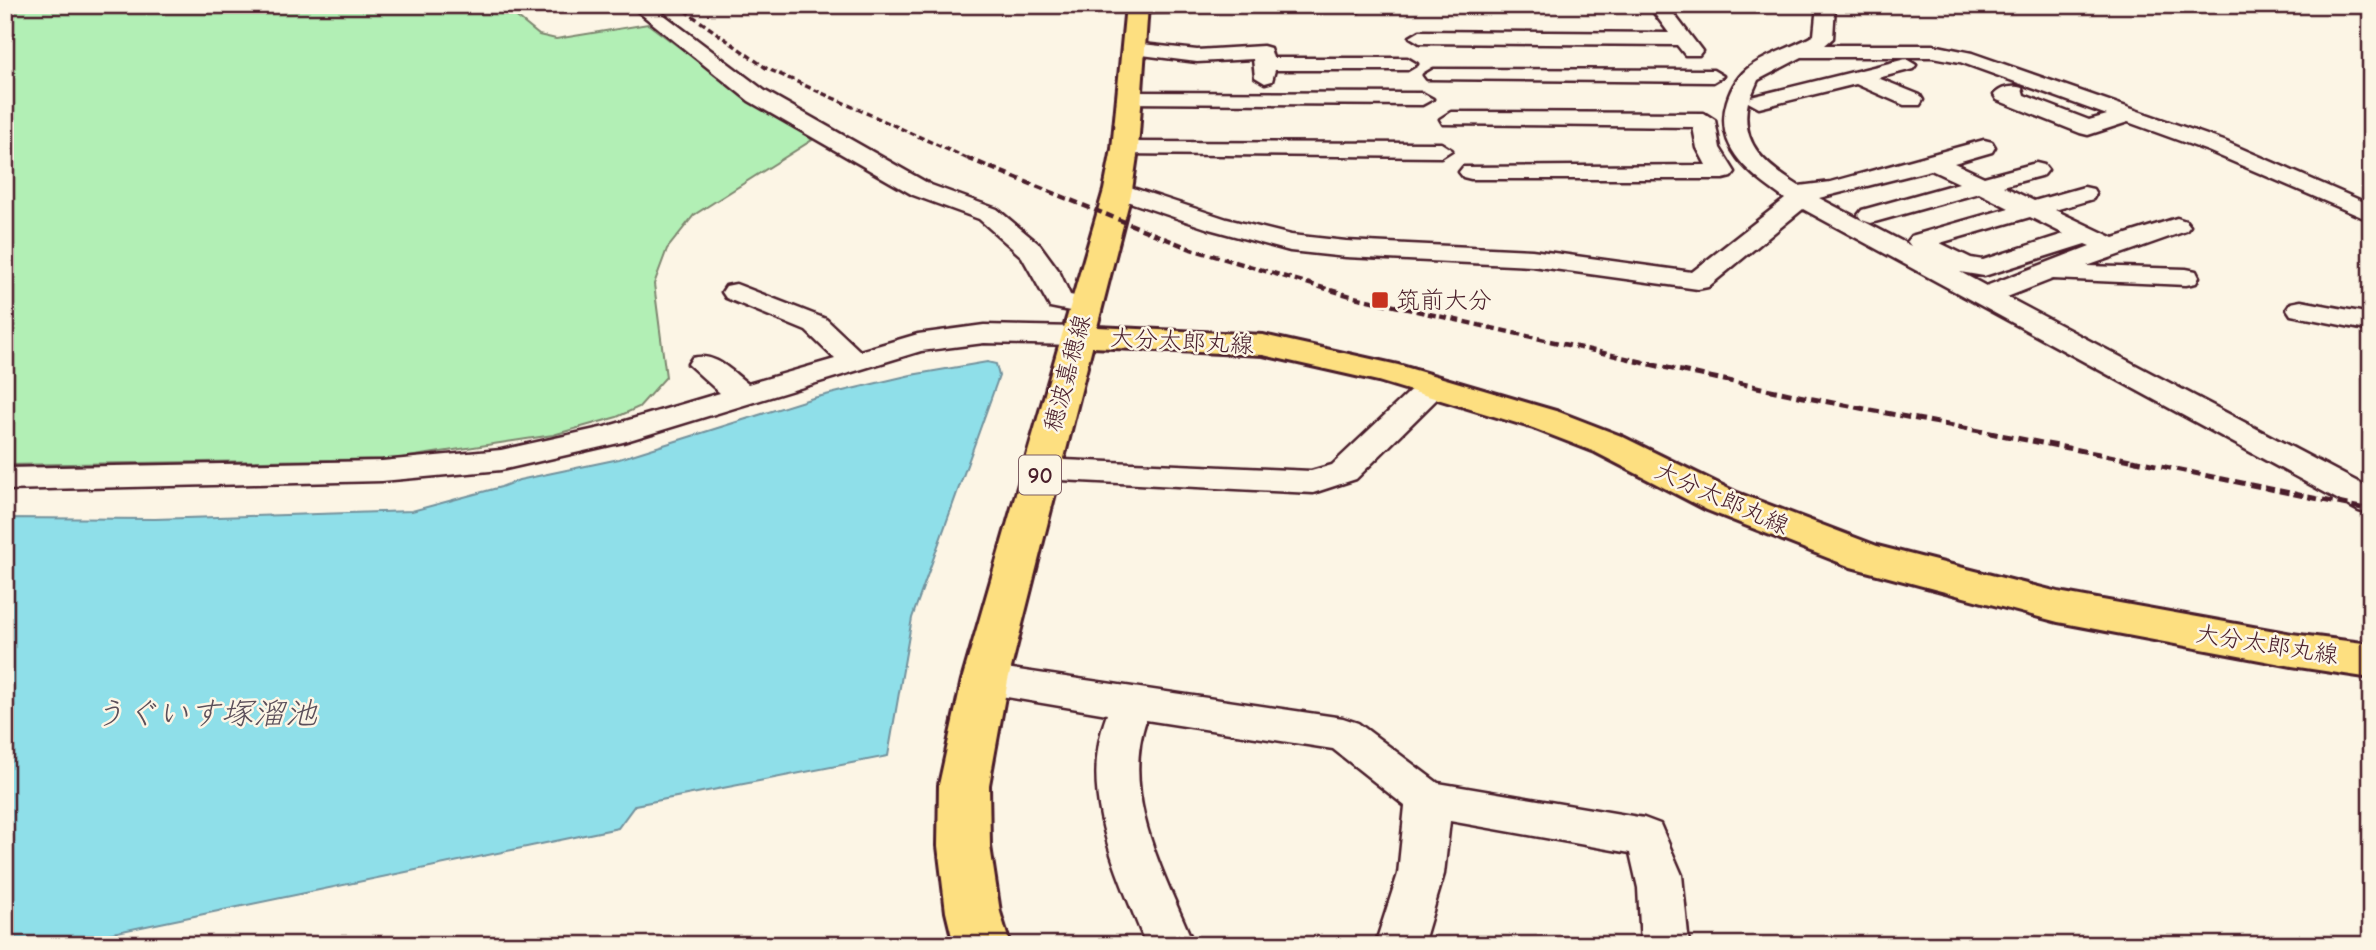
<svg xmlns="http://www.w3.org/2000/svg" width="2376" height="950" font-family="'Comic Neue','Klee One',sans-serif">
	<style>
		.green { fill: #b2efb5; stroke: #7e8770; stroke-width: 2 }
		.water { fill: #8fdfe9; stroke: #73929d; stroke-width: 2 }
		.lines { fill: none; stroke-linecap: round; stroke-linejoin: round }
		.minor-casing { stroke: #4a1f2b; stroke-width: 5 }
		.major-casing { stroke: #4a1f2b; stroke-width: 6 }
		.minor { fill: #fcf5e5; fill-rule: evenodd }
		.major { fill: #fddf80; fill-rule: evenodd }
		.rail-far2 { stroke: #4a1f2b; stroke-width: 3.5; stroke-dasharray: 6 3.5; stroke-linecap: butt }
		.rail-far1 { stroke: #4a1f2b; stroke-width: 4.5; stroke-dasharray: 8 4.5; stroke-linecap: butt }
		.rail { stroke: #4a1f2b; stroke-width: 5; stroke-dasharray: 10 5; stroke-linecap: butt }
		.poi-dot { fill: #c8321e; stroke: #fcf5e5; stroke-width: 2.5 }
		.labels { text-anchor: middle; stroke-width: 5; stroke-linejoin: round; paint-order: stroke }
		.shield { fill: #fcf5e5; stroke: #7f5f63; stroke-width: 2 }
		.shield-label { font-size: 23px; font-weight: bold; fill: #4a1f2b }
		.poi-label { font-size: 24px; fill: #4a1f2b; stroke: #fcf5e5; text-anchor: start }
		.street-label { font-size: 24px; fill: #4a1f2b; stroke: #fcf5e5 }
		.near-water-label { font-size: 32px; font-style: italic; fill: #5b4f5a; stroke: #fcf5e5 }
	</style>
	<rect width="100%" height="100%" fill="#fcf5e5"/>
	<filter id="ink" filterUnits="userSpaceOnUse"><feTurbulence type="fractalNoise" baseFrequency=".0143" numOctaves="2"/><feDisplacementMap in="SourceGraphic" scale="14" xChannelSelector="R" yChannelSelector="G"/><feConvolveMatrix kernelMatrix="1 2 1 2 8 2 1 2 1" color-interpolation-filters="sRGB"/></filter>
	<g filter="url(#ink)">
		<path class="green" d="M5 5H502L539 35 556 39 648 24 745 96 794 123 812 140 694 215 667 249 654 284 666 377 639 407 617 417 553 435 395 459 5 465Z"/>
		<path class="water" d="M987 362 996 364 999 376 912 618 888 756 635 805 618 828 55 945H5V518L155 519 412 511 501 487 519 480 619 459 813 398 911 375Z"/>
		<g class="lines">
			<g class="minor-casing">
				<g id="minor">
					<path d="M630 5H651L765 91 931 185 997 209 1040 245 1059 271 1070 295 1095 300 1099 306 1095 312 1085 314 1050 307 1022 257 979 219 913 195 749 101Z"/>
					<path d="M1129 5H1222L1213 11 1137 13 1130 11Z"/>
					<path d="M1349 5H1367V6L1358 12Z"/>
					<path d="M1648 5H1667L1702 51 1699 55H1685L1677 45 1420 43 1410 37 1420 31 1669 33Z"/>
					<path d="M1817 5H1835L1833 38 1825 45H1933L1972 53 2224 141 2371 205V221L2208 151 2128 122 2088 135 2080 133 1997 100 1994 95C2000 87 2013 85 2022 88L2024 95 2089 120 2107 115 1960 62 1933 57H1802L1758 80 1749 101 1751 97 1906 59 1916 65 1913 69 1878 78 1920 95 1923 100 1920 105H1904L1856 84 1759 108 1748 102C1739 145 1767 166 1799 186L1831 182 1984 140 1992 142 1995 147 1992 152 1954 163 1984 177 2036 163 2044 165 2048 170 2044 175 2003 186 2034 201 2084 187 2093 189 2096 194 2093 199 2055 210 2114 238 2177 218 2186 221 2190 226 2186 231 2087 266 2186 269 2196 271 2199 277 2196 283 2186 285 2053 279 2007 297 2371 489V514L2359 511 1803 209 1708 287 1698 289 1532 266 1346 257 1290 251 1209 229 1109 195 1106 190 1109 185 1118 183 1227 219 1291 235 1346 241 1532 250 1692 272 1785 199C1751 175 1713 148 1727 101 1731 88 1739 74 1751 66 1770 53 1794 47 1814 35ZM1931 170 1959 183 1862 210 1858 215 1862 220 1871 223 1979 193 2009 208 1911 236 1907 241 1911 246 1819 198ZM2030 217 2064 234 1983 260 1971 258 1940 243ZM2085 244 2090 246 1986 286 1960 272 1984 276Z"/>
					<path d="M1133 43 1197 50 1263 46 1270 48 1273 58H1407L1417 64 1407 70H1275L1272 81 1265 83 1255 77 1253 59 1197 62 1126 53 1123 49Z"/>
					<path d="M1434 69 1713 70 1723 76 1713 82 1427 79 1424 75Z"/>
					<path d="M1128 92 1422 93 1433 99 1422 105 1120 103 1117 98Z"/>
					<path d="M1451 112 1704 113 1715 120 1720 148 1735 172 1731 177 1723 179H1471L1463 177 1459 172 1463 167 1706 165 1697 148 1693 127 1443 124 1440 119Z"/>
					<path d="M1125 142 1441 143 1452 150 1441 157 1117 154 1114 149 1117 144Z"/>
					<path d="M736 284 826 319 860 351 918 334 984 325 1077 327 1087 330 1091 336 1087 342 1077 345 984 343 921 351 623 442 501 470 382 481 5 490V468L382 461 501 450 605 427 720 393 688 364 692 358C715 352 731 371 748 384L835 359 806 331 726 298 722 292 726 286Z"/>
					<path d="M2301 301 2371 314V331L2291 315 2287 309 2291 303Z"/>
					<path d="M1433 377 1444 380 1448 386 1444 392 1356 479 1313 493 1041 479 1029 476 1024 469 1029 462 1041 459 1311 471 1332 465 1422 380Z"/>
					<path d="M985 665 1343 718 1358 723 1438 783 1644 818 1660 824 1682 875 1689 945H1641L1638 888 1630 853 1450 821 1444 874 1423 945H1375L1398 874 1405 806 1333 749 1146 720C1120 797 1165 875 1194 945H1146C1117 871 1077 794 1107 714L971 691 965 680 971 669Z"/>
				</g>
			</g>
			<g class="major-casing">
				<path id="major" d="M1126 5H1148L1138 149 1132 190 1097 327 1263 335 1398 365 1559 412 1621 436 1735 492 1877 546 2058 592 2292 634 2371 644V678L2292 666 2058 622 1851 567 1707 510 1595 452 1533 428 1378 381 1263 355 1092 347 1008 680 989 785 990 846 1000 912 1010 945H954L946 912 938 846 939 785 962 680 1104 190 1112 149Z"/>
			</g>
			<use href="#minor" class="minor"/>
			<use href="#major" class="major"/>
			<path class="rail-far2" d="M677 5 766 68 971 160"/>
			<path class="rail-far1" d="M967 158 1191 249 1354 297 1643 362"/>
			<g class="rail">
				<path d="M1635 361 1813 399 2141 462"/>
				<path d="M2132 460 2371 510"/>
			</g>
		</g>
	</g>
	<rect class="poi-dot" x="1371" y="291" width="18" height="18" rx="3.5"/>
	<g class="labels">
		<rect class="shield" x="1019" y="455.5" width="42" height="39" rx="5"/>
		<g class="shield-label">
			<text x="1040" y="483">90</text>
		</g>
		<g class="poi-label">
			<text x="1396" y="308">筑前大分</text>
		</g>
		<g class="street-label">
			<text transform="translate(1182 341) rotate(3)" y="8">大分太郎丸線</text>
			<text transform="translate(1067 373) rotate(-75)" y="8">穂波嘉穂線</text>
			<text transform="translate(1722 498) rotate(24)" y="8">大分太郎丸線</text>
			<text transform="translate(2267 644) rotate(9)" y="8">大分太郎丸線</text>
		</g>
		<g class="near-water-label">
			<text x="205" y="724">うぐいす塚溜池</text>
		</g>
	</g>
	<rect width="2376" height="950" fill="none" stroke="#fcf5e5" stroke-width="28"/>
	<rect x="14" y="14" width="2348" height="922" fill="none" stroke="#4a1f2b" stroke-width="2.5" filter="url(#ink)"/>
</svg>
